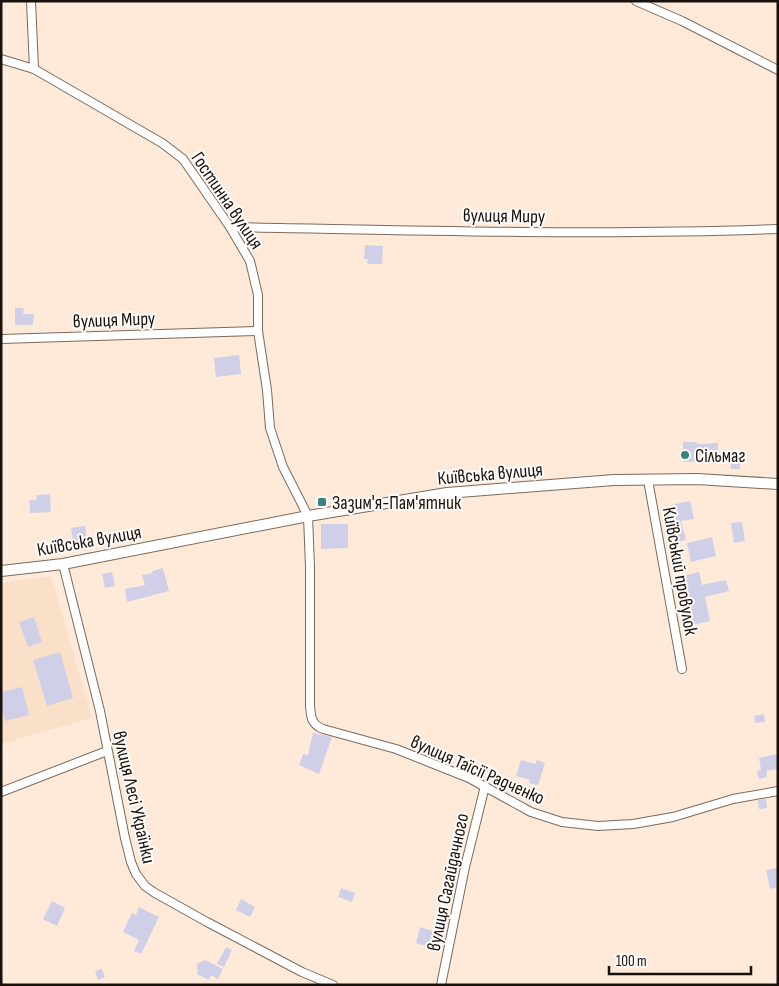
<svg xmlns="http://www.w3.org/2000/svg" width="779" height="986" font-family="'Sofia Sans Condensed',sans-serif">
	<style>
		.built { fill: #fadfc9 }
		.building { fill: #cfd0e7 }
		.lines { fill: none; stroke-linecap: round; stroke-linejoin: round }
		.minor-casing { stroke: #7c6a5b; stroke-width: 10 }
		.tertiary-casing { stroke: #7c6a5b; stroke-width: 12 }
		.minor { stroke: #fff; stroke-width: 8 }
		.tertiary { stroke: #fff; stroke-width: 10 }
		.poi-dot { fill: #3b8380; stroke: #fffbf8; stroke-width: 2 }
		.labels { text-anchor: middle; stroke-width: 4; stroke-linejoin: round; paint-order: stroke }
		.street-label { font-size: 19px; fill: #19120c; stroke: #fffbf8 }
		.poi-label { font-size: 19px; fill: #19120c; stroke: #fffbf8; text-anchor: start }
	</style>
	<rect width="100%" height="100%" fill="#ffeada"/>
	<path class="built" d="M51 576 92 718 1 744V583Z"/>
	<g class="building">
		<path d="M365 245 383 246 382 264H367L368 259H364Z"/>
		<path d="M15 308H24L23 314H34L33 325H15Z"/>
		<path d="M239 355 241 374 216 377 214 358Z"/>
		<path d="M683 442H697V444L718 443V461L683 462Z"/>
		<path d="M731 459H739L740 469H731Z"/>
		<path d="M50 494 51 512 30 513 29 500H36L37 495Z"/>
		<path d="M690 501 694 519 681 521 686 540 670 544 667 531 678 528 668 517 669 512 672 509 671 505Z"/>
		<path d="M742 522 745 541 734 543 731 523Z"/>
		<path d="M321 524H348V548L321 549Z"/>
		<path d="M85 526 87 541 73 543 71 528Z"/>
		<path d="M712 537 716 556 691 562 687 543Z"/>
		<path d="M163 568 169 591 127 602 125 589 145 585 142 575 153 573 152 571Z"/>
		<path d="M112 572 115 586 105 588 102 574Z"/>
		<path d="M699 572 702 585 726 580 729 591 705 597 710 621 693 625 682 576Z"/>
		<path d="M34 617 42 642 28 647 19 622Z"/>
		<path d="M60 652 73 698 47 706 33 660Z"/>
		<path d="M22 687 29 715 5 721 1 706V692Z"/>
		<path d="M764 714 765 722 755 723 754 716Z"/>
		<path d="M313 733 332 737 319 774 299 765 303 754 308 755Z"/>
		<path d="M778 754V769L766 771 767 777 759 779 757 771 761 770 759 758Z"/>
		<path d="M521 760 535 764 537 760 545 763 538 785 529 783 530 780 516 776Z"/>
		<path d="M766 799 767 808 759 809 758 800Z"/>
		<path d="M778 868V887L770 889 766 870Z"/>
		<path d="M341 888 355 893 352 902 338 897Z"/>
		<path d="M241 899 255 907 250 917 236 910Z"/>
		<path d="M52 901 65 908 57 926 43 919Z"/>
		<path d="M139 907 159 917 141 954 134 951 139 940 123 932 132 913 136 915Z"/>
		<path d="M420 927 436 932 432 948 416 943Z"/>
		<path d="M226 947 232 950 224 967 217 964Z"/>
		<path d="M205 960 223 969 218 979 211 975 209 980 197 974 198 971 197 969V964Z"/>
		<path d="M102 969 105 977 98 980 95 971Z"/>
	</g>
	<g class="lines">
		<g class="minor-casing">
			<g id="minor">
				<path d="M31 1 34 69"/>
				<path d="M636 1 682 21 778 70"/>
				<path d="M1 59 34 69 162 143 183 159 230 227 250 261 258 295V331L267 390 270 428 283 467 308 516 310 567V706C311 717 311 724 323 729L396 749 469 778 531 812 562 822 598 826 633 824 673 817 733 799 778 791"/>
				<path d="M230 227C413 230 595 236 778 229"/>
				<path d="M1 339 258 331"/>
				<path d="M648 480 682 669"/>
				<path d="M63 564 100 711 125 838 131 862 136 874 145 886 155 893 207 922 302 972 333 985"/>
				<path d="M1 792 107 751"/>
				<path d="M441 985 465 867 485 786"/>
			</g>
		</g>
		<g class="tertiary-casing">
			<path id="tertiary" d="M1 571 63 564 308 516 447 493 614 480 697 479 778 484"/>
		</g>
		<use href="#minor" class="minor"/>
		<use href="#tertiary" class="tertiary"/>
	</g>
	<g class="poi-dot">
		<circle cx="685" cy="455" r="5"/>
		<rect x="317" y="497" width="10" height="10" rx="2.5"/>
	</g>
	<g class="labels">
		<g class="street-label">
			<text transform="translate(228 200) rotate(56)" y="7">Гостинна вулиця</text>
			<text transform="translate(504 215) rotate(1)" y="7">вулиця Миру</text>
			<text transform="translate(114 319) rotate(-2)" y="7">вулиця Миру</text>
			<text transform="translate(490 473) rotate(-5)" y="7">Київська вулиця</text>
			<text transform="translate(89 540) rotate(-10)" y="7">Київська вулиця</text>
			<text transform="translate(681 571) rotate(80)" y="7">Київський провулок</text>
			<text transform="translate(478 769) rotate(24)" y="7">вулиця Таїсії Радченко</text>
			<text transform="translate(135 797) rotate(77)" y="7">вулиця Лесі Українки</text>
			<text transform="translate(447 882) rotate(-78)" y="7">вулиця Сагайдачного</text>
		</g>
		<g class="poi-label">
			<text x="695" y="462">Сільмаг</text>
			<text x="332" y="509">Зазим'я-Пам'ятник</text>
		</g>
	</g>
	<rect width="779" height="986" fill="none" stroke="#19120c" stroke-width="5"/>
	<path d="M609 966v8h142v-8" fill="none" stroke="#19120c" stroke-width="2.5"/>
	<text x="616" y="966" font-size="15" fill="#19120c" stroke="#fffbf8" stroke-width="4" paint-order="stroke">100 m</text>
</svg>
